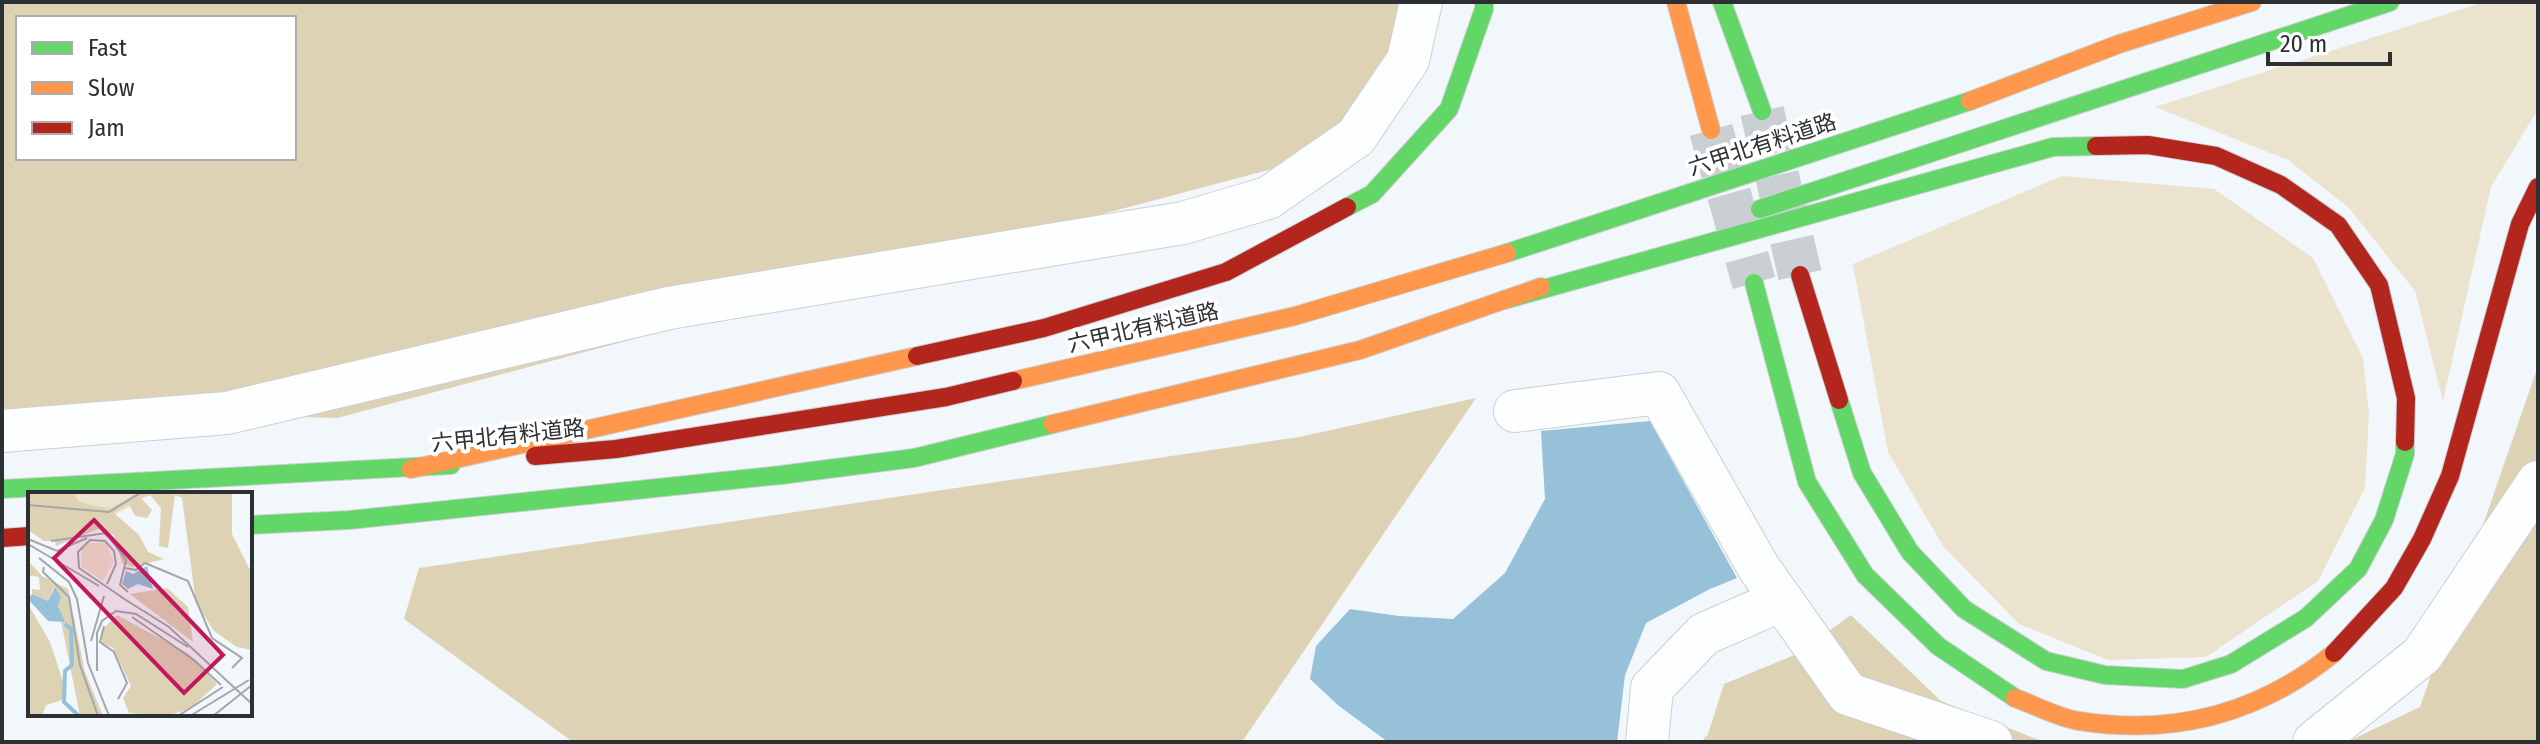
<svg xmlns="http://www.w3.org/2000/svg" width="2540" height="744" font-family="'Fira Sans Condensed','Noto Sans JP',sans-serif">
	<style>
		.green { fill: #ebe3ce }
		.forest { fill: #ded2b5; fill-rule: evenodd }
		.water { fill: #96c1d9 }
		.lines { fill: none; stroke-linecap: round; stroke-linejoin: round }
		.highway-tunnel { stroke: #cacfd3; stroke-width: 44; stroke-dasharray: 44 22; stroke-linecap: butt }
		.street-casing { stroke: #ccd0d3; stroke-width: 44 }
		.fast-casing { stroke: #ccd0d3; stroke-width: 20 }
		.slow-casing { stroke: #ccd0d3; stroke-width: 20 }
		.jam-casing { stroke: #ccd0d3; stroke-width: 20 }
		.street { stroke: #fdfefe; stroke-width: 42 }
		.fast { stroke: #63d668; stroke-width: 18 }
		.slow { stroke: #ff974d; stroke-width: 18 }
		.jam { stroke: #b3261e; stroke-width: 18 }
		.labels { text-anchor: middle; stroke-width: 8; stroke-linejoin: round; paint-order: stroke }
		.street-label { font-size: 22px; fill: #2c3032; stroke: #fff }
		.inset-river { fill: none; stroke: #96c1d9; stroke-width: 4 }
		.inset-road { fill: none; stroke: #a3a7ab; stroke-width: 2 }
		.view { fill: #c2185b; fill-opacity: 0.15; stroke: #c2185b; stroke-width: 4 }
		.inset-edge { fill: none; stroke: #2c3032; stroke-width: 4 }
	</style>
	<rect width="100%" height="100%" fill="#f2f7fb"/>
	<g class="green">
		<path d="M2484 2H2538V109L2491 187 2443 401 2415 291 2349 208 2288 160 2155 107Z"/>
		<path d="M2062 176 2214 189 2313 258 2363 358 2369 414 2365 488 2318 581 2206 657 2108 660 2019 624 1943 546 1888 452 1853 264Z"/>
	</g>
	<g class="forest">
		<path d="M2 2H1410L1398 76 1298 162 337 418 2 409ZM18 18H294V158H18Z"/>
		<path d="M2538 366V742H2347L2420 707Z"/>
		<path d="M1476 398 1242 742H573L404 619 419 568 1299 437Z"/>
		<path d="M1851 615 1941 701 2044 742H1701L1708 734 1724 684 1797 654Z"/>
	</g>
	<path class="water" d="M1650 421 1737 578 1710 589 1646 623 1625 675 1617 742H1388L1339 706 1310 679 1316 646 1350 609 1399 616 1453 619 1505 573 1545 499 1541 431Z"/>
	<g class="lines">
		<g class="highway-tunnel">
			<path d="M1762 111 1800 275"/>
			<path d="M1711 130 1754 283"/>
		</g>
		<g class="street-casing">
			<g id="street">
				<path d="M1515 411 1659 393 1759 568 1848 694 1991 742"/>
				<path d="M2 431 227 413 669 308 1183 223 1268 198 1356 137 1408 60 1421 2"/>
				<path d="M1647 742 1652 688 1704 634 1782 600"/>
				<path d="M2314 742 2422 655 2538 482"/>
			</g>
		</g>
		<g class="fast-casing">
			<g id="fast">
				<path d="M1722 2 1762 111"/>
				<path d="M1347 207 1372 194 1449 109 1484 9V2"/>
				<path d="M1760 209 2390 2"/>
				<path d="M1507 253 1970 101"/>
				<path d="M1754 283 1807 482 1865 575 1938 646 2015 698"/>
				<path d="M1504 300 2053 147 2096 146"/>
				<path d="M1839 400 1862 473 1910 552 1964 609 2046 661 2105 675 2183 679 2231 664 2306 618 2358 569 2384 520 2405 454V442"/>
				<path d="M2 489 451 465"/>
				<path d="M250 525 349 520 781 475 914 458 1053 424"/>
			</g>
		</g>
		<g class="slow-casing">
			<g id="slow">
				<path d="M1676 2 1711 130"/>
				<path d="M1970 101 2119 44 2252 2"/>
				<path d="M1013 381 1295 316 1507 253"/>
				<path d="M1053 424 1360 350 1541 287"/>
				<path d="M411 469 917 356"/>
				<path d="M2015 698C2035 705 2058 718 2079 721 2174 736 2259 714 2334 653"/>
			</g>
		</g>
		<g class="jam-casing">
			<g id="jam">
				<path d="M2096 146 2148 145 2216 156 2281 185 2338 225 2379 285 2406 398 2405 442"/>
				<path d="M1800 275 1839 400"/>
				<path d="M917 356 1044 328 1226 272 1347 207"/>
				<path d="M535 456 616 449 946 397 1013 381"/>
				<path d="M2 538 30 536"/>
				<path d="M2334 653 2394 588 2422 539 2450 476 2520 224 2538 187"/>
			</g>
		</g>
		<use href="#street" class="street"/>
		<use href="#fast" class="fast"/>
		<use href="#slow" class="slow"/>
		<use href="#jam" class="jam"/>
	</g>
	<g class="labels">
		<g class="street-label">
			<text transform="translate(1762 144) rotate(-18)" y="8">六甲北有料道路</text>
			<text transform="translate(1143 327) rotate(-13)" y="8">六甲北有料道路</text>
			<text transform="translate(508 435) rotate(-6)" y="8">六甲北有料道路</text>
		</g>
	</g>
	<g transform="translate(28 492)">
		<rect width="224" height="224" fill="#f2f7fb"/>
		<path d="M0 0H120L112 10 80 26ZM61 51H78L86 70 75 89 53 74 54 57Z" fill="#ebe3ce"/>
		<path d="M0 0H45L51 10 82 17 111 0H204V42L224 82V158L209 155 186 139 168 111 154 6 147 3 140 56 131 54 133 16 122 3 113 6 124 18 119 26 107 24 101 12 86 21 111 43 120 60 136 67 104 75 94 71 86 43 70 37 28 54 27 49H16L0 38ZM0 69 14 84 40 97 57 180 75 224H52L30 114 33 105 26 95 20 109 4 102V97L12 98 11 85 0 83ZM139 96 160 115 165 150 102 102ZM0 112 22 150 36 192 34 208 18 213 14 224H0ZM89 123 161 162 189 192 162 217 137 224 101 221 95 206 103 194 85 156 74 151V138Z" fill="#ded2b5"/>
		<path d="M119 74 125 97 110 92 100 97 94 92 98 79 105 82ZM27 95 33 105 30 114 37 130 20 129 0 107 4 102 20 109Z" fill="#96c1d9"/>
		<path class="inset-river" d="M37 132 43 137 44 173 37 179 36 210 51 224"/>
		<path class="inset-road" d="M0 13 81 20 114 0M0 47 29 59 59 46M23 49 78 41 98 68 92 93 100 100M0 52 71 94M11 66 41 90 49 107 60 171 81 224M16 75 15 80 41 105 52 173 70 224M97 76 108 78 117 71 160 89 184 146 214 166 204 176M79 92 88 72 86 59 77 49 62 48 50 60 51 76 95 106M93 105 141 135 224 212M104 125 166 168 193 193M76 134 72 150 86 160 99 191 90 207M63 149 76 104M69 179V141L74 129 88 119 108 122 160 155M150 224 195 195M162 224 221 188M185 224 224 193"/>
		<path class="view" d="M66 28 195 163 156 201 26 66Z"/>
		<rect width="224" height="224" class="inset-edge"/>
	</g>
	<rect width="2540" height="744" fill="none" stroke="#2c3032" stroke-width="8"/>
	<rect x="16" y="16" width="280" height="144" fill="#ffffff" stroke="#abacad" stroke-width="2"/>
	<rect x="32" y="42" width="40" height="12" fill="#63d668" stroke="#abacad" stroke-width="2"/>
	<text x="88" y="56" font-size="24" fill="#2c3032">Fast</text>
	<rect x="32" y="82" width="40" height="12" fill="#ff974d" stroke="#abacad" stroke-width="2"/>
	<text x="88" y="96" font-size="24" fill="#2c3032">Slow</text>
	<rect x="32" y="122" width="40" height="12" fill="#b3261e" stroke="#abacad" stroke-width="2"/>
	<text x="88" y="136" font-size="24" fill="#2c3032">Jam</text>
	<path d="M2268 52v12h122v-12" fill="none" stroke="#2c3032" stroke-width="4"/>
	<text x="2280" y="52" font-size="24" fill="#2c3032" stroke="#ffffff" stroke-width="6" paint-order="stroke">20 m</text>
</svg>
